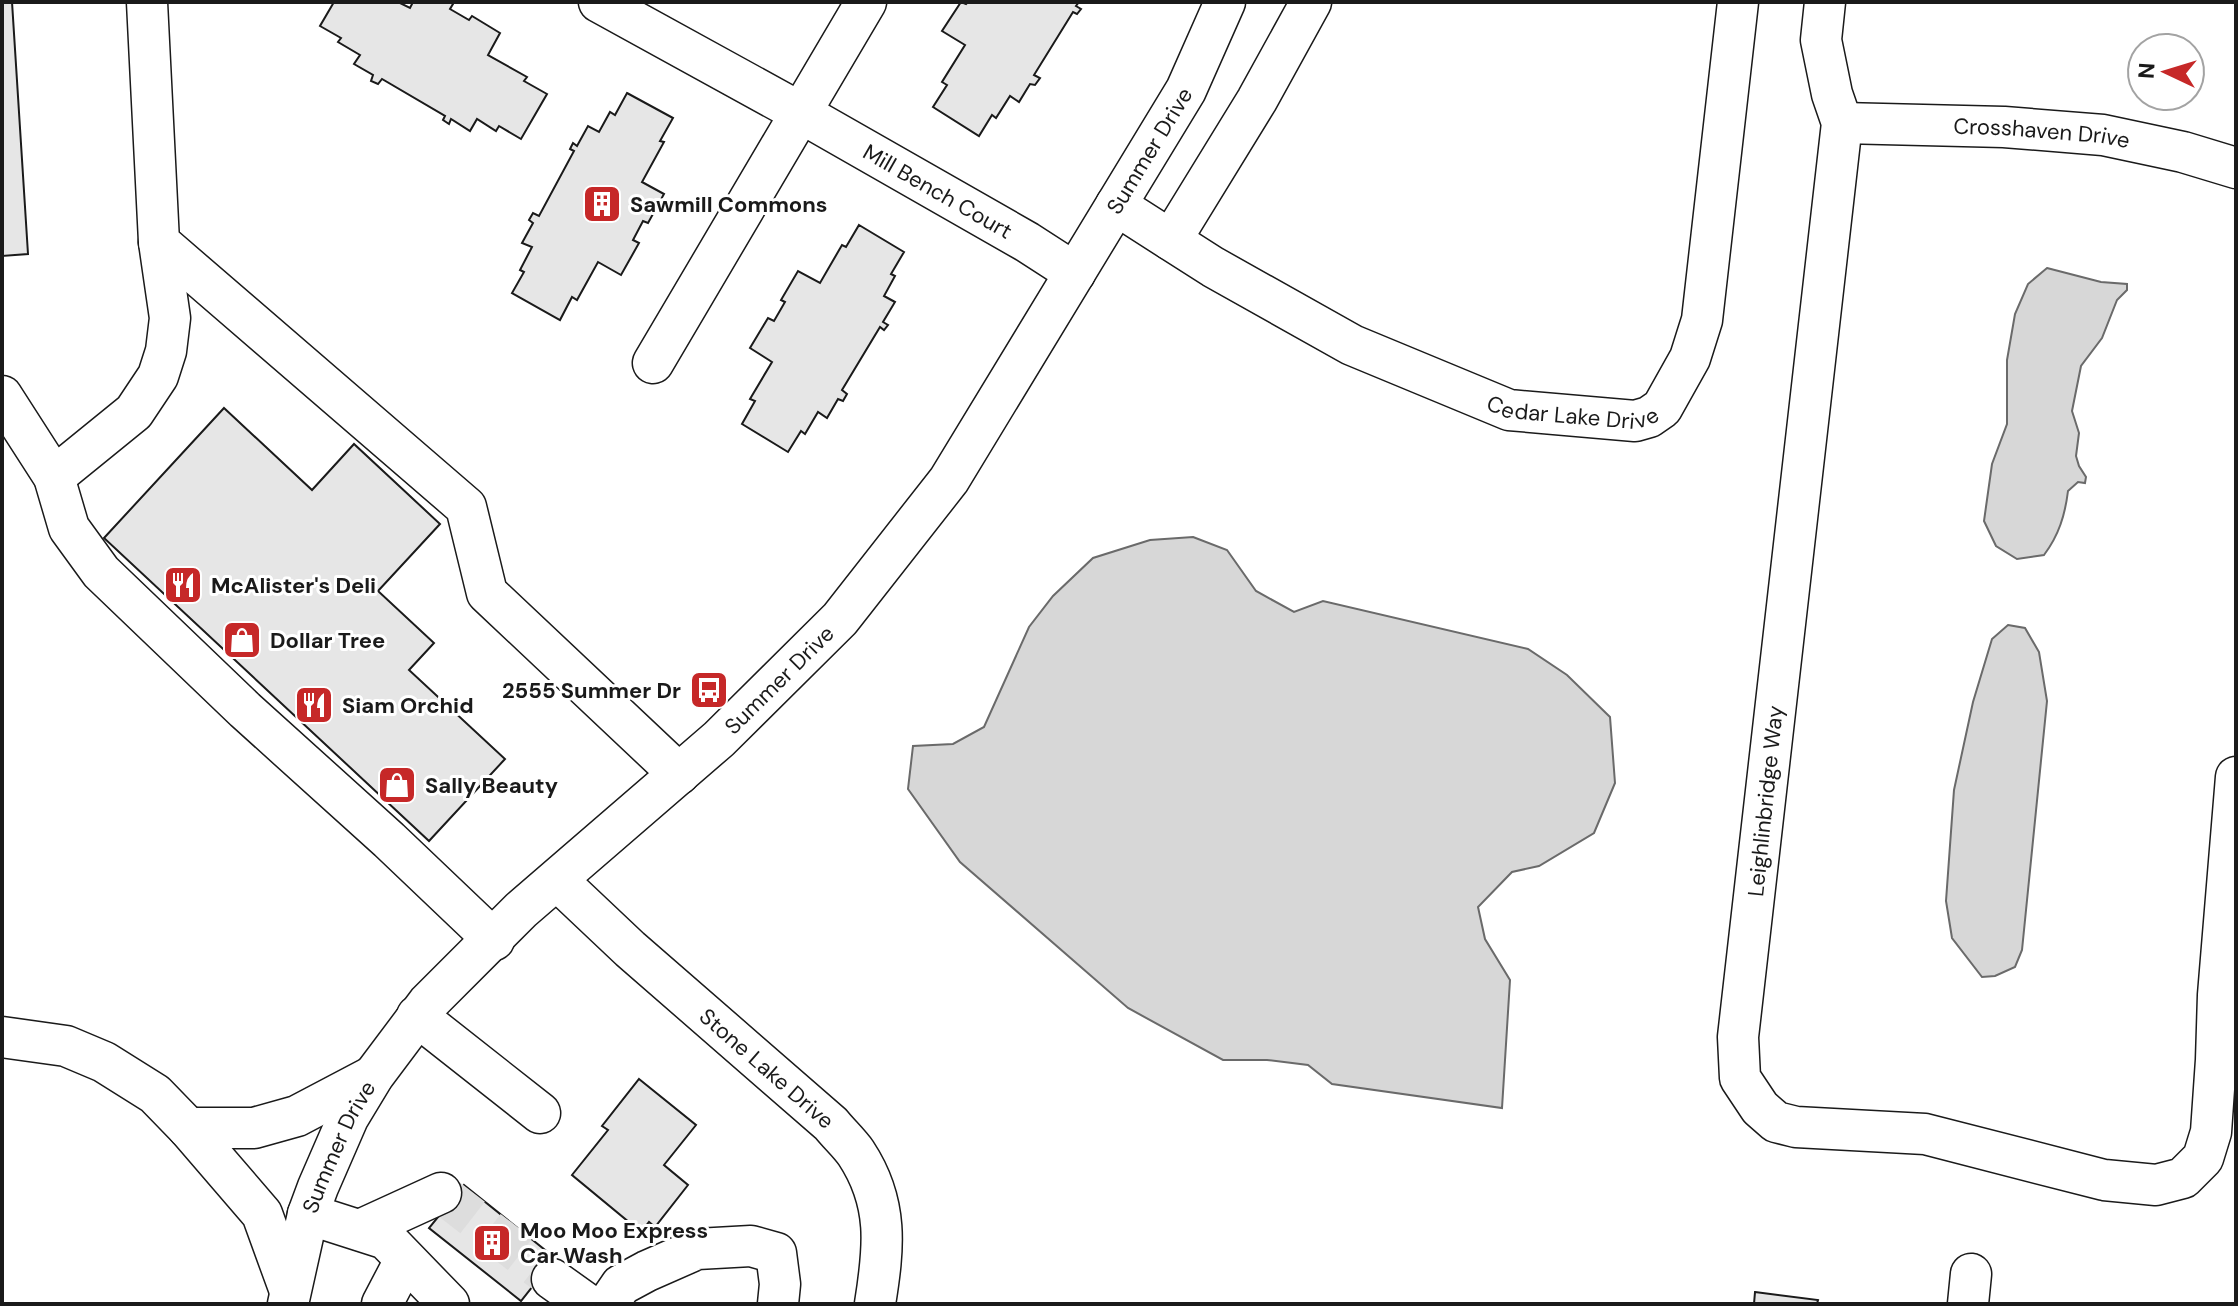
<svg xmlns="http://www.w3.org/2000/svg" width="2238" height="1306" font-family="'DM Sans',sans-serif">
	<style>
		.water { fill: #d7d7d7; stroke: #6a6a6a; stroke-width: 2 }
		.building { fill: #e6e6e6; stroke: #1a1a1a; stroke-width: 2 }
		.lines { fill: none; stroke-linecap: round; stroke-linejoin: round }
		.minor-tunnel { stroke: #ddd; stroke-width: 40; stroke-dasharray: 40 20; stroke-linecap: butt }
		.minor-casing { stroke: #1a1a1a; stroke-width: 43 }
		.minor { stroke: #fff; stroke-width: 40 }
		.labels { text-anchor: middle; stroke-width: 6; stroke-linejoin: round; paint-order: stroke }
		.street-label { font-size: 22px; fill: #1a1a1a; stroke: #fff }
		.poi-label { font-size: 22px; font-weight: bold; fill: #1a1a1a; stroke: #fff; text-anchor: start }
	</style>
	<rect width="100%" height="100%" fill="#fff"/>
	<g class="water">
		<path d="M2047 268 2101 282 2127 284V290L2117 300 2102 338 2081 366 2072 411 2079 433 2076 456 2079 466 2086 477 2085 483 2078 482 2068 491C2065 515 2059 535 2044 555L2017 559 1996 546 1984 521 1992 464 2007 424V360L2015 314 2028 284Z"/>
		<path d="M1193 537 1227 550 1256 591 1294 612 1323 601 1528 649 1567 675 1610 717 1615 783 1594 833 1539 866 1512 872 1478 907 1485 939 1510 980 1502 1108 1332 1084 1308 1065 1267 1060H1223L1128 1008 960 862 908 789 913 746 953 744 984 727 1029 627 1053 596 1093 558 1150 540Z"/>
		<path d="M2008 625 2025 628 2039 652 2047 701 2022 950 2015 967 1995 976 1982 977 1952 938 1946 901 1954 790 1973 702 1992 639Z"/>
	</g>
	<g class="building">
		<path d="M2 2H12L28 254 2 256Z"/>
		<path d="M334 2H398L410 8 413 2H450L453 4 450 9 469 20 472 16 500 33 488 55 527 77 524 81 547 94 521 139 499 126 496 131 477 119 470 131 451 119 449 124 443 120 445 116 382 79 378 84 371 81 373 75 354 64 360 55 338 42 341 38 320 26Z"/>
		<path d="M961 2 966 4 968 2H1079L1076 6 1081 9 1077 14 1073 12 1034 75 1040 78 1035 85 1030 84 1019 102 1010 96 996 118 992 115 979 136 933 107 947 85 942 82 965 45 942 31Z"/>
		<path d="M627 93 673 118 660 141 664 142 642 182 664 194 648 223 643 221 633 240 639 243 621 275 598 262 577 300 572 297 560 320 512 293 524 272 520 270 532 247 522 243 533 223 529 220 533 213 539 216 574 151 570 149 573 143 577 146 588 126 599 132 610 112 615 115Z"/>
		<path d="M859 225 904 252 891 274 895 276 884 296 895 302 883 322 888 325 884 330 880 327 842 390 847 394 843 401 838 399 827 418 818 412 805 434 801 431 788 452 742 424 755 401 750 399 772 362 750 348 768 318 774 321 785 302 781 300 798 271 820 283 842 245 846 247Z"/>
		<path d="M224 408 312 490 354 444 440 524 378 591 434 643 409 670 505 759 429 841 104 538Z"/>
		<path d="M639 1079 696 1125 664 1165 688 1185 655 1227 649 1222 641 1232 572 1175 608 1130 602 1126Z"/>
		<path d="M464 1185 555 1258 521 1301 429 1228Z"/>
		<path d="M1755 1292 1818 1300 1817 1304H1754Z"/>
	</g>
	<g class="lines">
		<path class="minor-tunnel" d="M441 1193 552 1279"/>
		<g class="minor-casing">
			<g id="minor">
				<path d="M147 2 159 242 466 507 487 593 679 774"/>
				<path id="s1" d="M599 2 801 113 1027 242 1075 273"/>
				<path d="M1825 2 1821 40 1832 94 1842 123 1738 1037 1740 1078 1760 1108 1776 1122 1796 1127 1925 1134 2104 1180 2156 1185 2183 1178 2203 1158 2211 1132 2216 1060 2218 995 2236 777"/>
				<path id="s2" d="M1842 123 2004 127 2103 135 2183 152 2236 168"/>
				<path id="s3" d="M1116 205 1213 267 1352 345 1509 410 1635 421 1649 417 1662 408 1690 358 1702 320 1738 2"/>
				<path d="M1171 240 1257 100 1311 2"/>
				<path d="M653 363 866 2"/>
				<path d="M2 396 54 477 69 528 101 572 245 710 389 840 494 940"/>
				<path d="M54 477 134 412 158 376 166 351 170 318 159 242"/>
				<path id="s4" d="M557 880 630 949 831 1124C839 1134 849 1143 856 1153 889 1203 884 1248 875 1304"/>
				<path d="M417 1016 540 1113"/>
				<path d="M2 1037 66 1046 104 1062 155 1094 188 1128 262 1214 290 1291"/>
				<path d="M188 1128H254L297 1116 373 1076"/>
				<path d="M308 1214 386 1239 449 1304"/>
				<path d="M360 1230 441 1193"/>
				<path d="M552 1279 587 1304"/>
				<path id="s5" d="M288 1304 308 1214 318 1187 348 1118 374 1075 428 1003 521 910 719 739 840 619 949 480 1186 90 1225 2"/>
				<path d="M382 1304 405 1260"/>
				<path d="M608 1304 621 1285 647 1271 697 1249 751 1246 776 1253 780 1284 778 1304"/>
				<path d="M1968 1304 1971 1274"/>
			</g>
		</g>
		<use href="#minor" class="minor"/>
	</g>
	<defs>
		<g id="building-square" transform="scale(2)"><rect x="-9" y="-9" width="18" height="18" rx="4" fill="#c62828" stroke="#fff"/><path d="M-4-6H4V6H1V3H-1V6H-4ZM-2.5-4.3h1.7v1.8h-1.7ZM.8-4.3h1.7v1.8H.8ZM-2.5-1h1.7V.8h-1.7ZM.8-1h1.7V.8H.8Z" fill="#fff"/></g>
		<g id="restaurant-square" transform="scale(2)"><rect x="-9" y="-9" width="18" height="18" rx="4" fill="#c62828" stroke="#fff"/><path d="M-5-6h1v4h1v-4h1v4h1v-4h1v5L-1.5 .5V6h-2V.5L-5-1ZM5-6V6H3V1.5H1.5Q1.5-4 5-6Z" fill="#fff"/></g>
		<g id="shop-square" transform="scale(2)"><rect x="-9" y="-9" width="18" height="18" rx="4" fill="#c62828" stroke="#fff"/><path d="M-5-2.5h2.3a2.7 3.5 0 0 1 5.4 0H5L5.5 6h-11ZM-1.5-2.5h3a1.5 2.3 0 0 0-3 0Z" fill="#fff"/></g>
		<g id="bus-square" transform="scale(2)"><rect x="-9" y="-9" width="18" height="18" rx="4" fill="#c62828" stroke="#fff"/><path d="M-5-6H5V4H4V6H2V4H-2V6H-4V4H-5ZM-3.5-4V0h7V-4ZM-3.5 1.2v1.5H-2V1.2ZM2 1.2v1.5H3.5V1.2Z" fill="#fff"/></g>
	</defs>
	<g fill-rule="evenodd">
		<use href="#building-square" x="602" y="204"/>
		<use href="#restaurant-square" x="183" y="585"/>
		<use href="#shop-square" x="242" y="640"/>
		<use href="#bus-square" x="709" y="690"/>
		<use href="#restaurant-square" x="314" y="705"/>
		<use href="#shop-square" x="397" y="785"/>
		<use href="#building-square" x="492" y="1243"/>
	</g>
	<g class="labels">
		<g class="street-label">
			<text dy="8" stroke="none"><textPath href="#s2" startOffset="200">Crosshaven Drive</textPath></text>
			<text dy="8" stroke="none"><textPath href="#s5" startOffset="1462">Summer Drive</textPath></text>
			<text dy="8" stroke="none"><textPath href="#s1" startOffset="388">Mill Bench Court</textPath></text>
			<text dy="8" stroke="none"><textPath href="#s3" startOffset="508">Cedar Lake Drive</textPath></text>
			<text dy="8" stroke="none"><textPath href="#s5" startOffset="814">Summer Drive</textPath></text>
			<text transform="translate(1765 801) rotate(-84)" y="8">Leighlinbridge Way</text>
			<text dy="8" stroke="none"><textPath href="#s4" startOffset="282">Stone Lake Drive</textPath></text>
			<text dy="8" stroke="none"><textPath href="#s5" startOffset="166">Summer Drive</textPath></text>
		</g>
		<g class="poi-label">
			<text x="630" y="212">Sawmill Commons</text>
			<text x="211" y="593">McAlister's Deli</text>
			<text x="270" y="648">Dollar Tree</text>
			<text x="681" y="698" text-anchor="end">2555 Summer Dr</text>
			<text x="342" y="713">Siam Orchid</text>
			<text x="425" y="793">Sally Beauty</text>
			<text x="520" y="1238">Moo Moo Express<tspan x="520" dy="25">Car Wash</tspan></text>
		</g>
	</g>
	<rect width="2238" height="1306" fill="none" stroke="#1a1a1a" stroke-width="8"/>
	<g transform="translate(2166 72) rotate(274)"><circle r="38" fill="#ffffff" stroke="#a3a3a3" stroke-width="2"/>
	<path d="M0-6L14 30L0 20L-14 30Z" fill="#c62828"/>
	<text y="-12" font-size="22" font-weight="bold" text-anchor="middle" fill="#1a1a1a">N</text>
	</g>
</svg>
